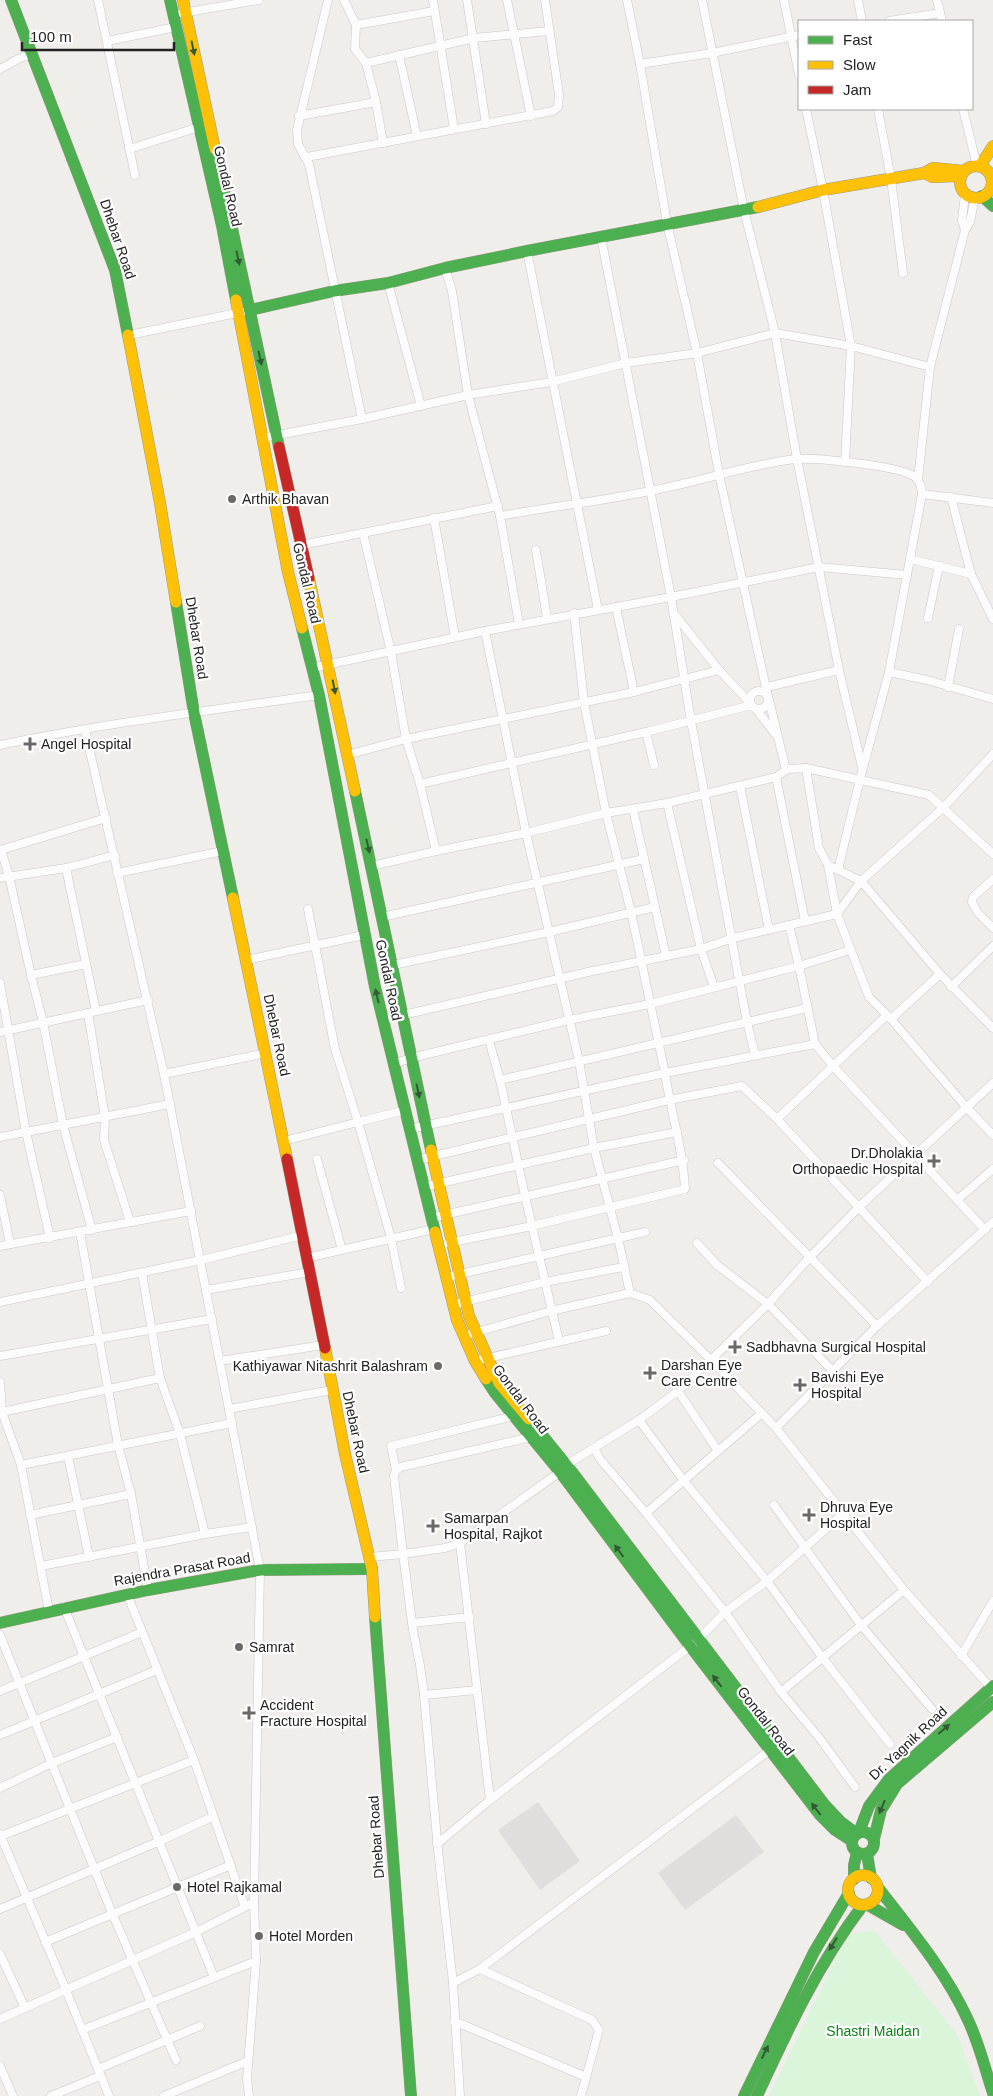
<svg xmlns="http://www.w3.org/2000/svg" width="993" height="2096" font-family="Arial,sans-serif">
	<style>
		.residential { fill: #dfdedc }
		.park { fill: #daf5da }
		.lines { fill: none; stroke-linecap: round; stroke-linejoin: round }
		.street-casing { stroke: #c9c8c7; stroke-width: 9 }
		.fast-casing { stroke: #999a82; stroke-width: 12 }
		.slow-casing { stroke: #999a82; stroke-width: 12 }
		.jam-casing { stroke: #999a82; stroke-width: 12 }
		.street { stroke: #fdfcfc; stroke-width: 8 }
		.fast { stroke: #4caf50; stroke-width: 11 }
		.slow { stroke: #ffc107; stroke-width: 11 }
		.jam { stroke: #c62828; stroke-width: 11 }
		.oneway { fill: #335a34 }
		.poi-dot { fill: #6a6968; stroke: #fff; stroke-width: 2 }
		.labels { text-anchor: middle; stroke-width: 4.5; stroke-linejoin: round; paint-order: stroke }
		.street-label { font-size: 14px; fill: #222; stroke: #fff }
		.poi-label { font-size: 14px; fill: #222; stroke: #fff; text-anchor: start }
		.park-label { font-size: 14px; fill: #0c8416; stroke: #fff }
	</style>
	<rect width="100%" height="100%" fill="#f0eeeb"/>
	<g class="residential">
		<path d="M538 1802 580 1861 540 1890 498 1830Z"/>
		<path d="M736 1815 764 1852 685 1910 658 1873Z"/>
	</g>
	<path class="park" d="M875 1931 958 2036 980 2096H769L847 1936 858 1932Z"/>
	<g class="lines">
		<g class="street-casing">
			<g id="street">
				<path d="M98 0 135 175"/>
				<path d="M328 0 297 130 298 144 309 164 362 419"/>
				<path d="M344 0 356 25"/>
				<path d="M433 0 454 129"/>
				<path d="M467 0 486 124"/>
				<path d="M507 0 531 116"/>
				<path d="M627 0 640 64 667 223 697 353 719 474 768 697"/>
				<path d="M702 0 744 210 775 333 797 459 839 670 862 767"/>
				<path d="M784 0 799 75"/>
				<path d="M858 0 862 21"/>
				<path d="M937 0 942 21"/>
				<path d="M182 13 259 0"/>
				<path d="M889 21 940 13"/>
				<path d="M107 41 176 27"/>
				<path d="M399 55 417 136"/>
				<path d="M366 63 355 49 356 25 434 11"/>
				<path d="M640 64 712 53 799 35"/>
				<path d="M0 69 20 58 33 54"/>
				<path d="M806 109 823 190 851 346 845 462"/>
				<path d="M878 109 891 179 903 273"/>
				<path d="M963 109 977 166"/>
				<path d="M299 116 376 102"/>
				<path d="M383 143 376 102 366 63 474 38 549 31"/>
				<path d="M129 149 199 127"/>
				<path d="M307 157 553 111 558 107 559 95 545 0"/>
				<path d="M965 194 962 221 965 230 970 222 975 197"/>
				<path d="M601 237 671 597 819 567 907 575"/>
				<path d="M527 251 598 610"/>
				<path d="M445 268 452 291 468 395 500 516"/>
				<path d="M388 283 421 406"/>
				<path d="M129 335 242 312"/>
				<path d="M262 438 362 419 468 395 551 382 626 363 697 353 775 333 851 346 930 367"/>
				<path d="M918 480 930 367 965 230"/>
				<path d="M922 494 993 503"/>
				<path d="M951 497 971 574"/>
				<path d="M434 518 455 637"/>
				<path d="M363 533 391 652 406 739 420 784 436 851"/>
				<path d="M302 545 498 506"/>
				<path d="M536 550 547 618"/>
				<path d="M910 559 971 574 993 619"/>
				<path d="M616 607 634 692"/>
				<path d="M928 618 939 566"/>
				<path d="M519 624 500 516C550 507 601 501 650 491 699 482 746 465 795 459 816 457 895 466 912 475 920 479 921 486 922 494L889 672 860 779 838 870"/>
				<path d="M485 631 671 597 691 721 747 1022 755 1055"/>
				<path d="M312 668 485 631 526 833 579 1061 594 1148 618 1238 630 1293 650 1300 711 1360 768 1304 809 1258 860 1206 993 1083"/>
				<path d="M889 672 927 680 993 699"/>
				<path d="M767 687 839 670"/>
				<path d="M948 687 959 629"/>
				<circle cx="759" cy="700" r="9"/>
				<path d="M769 700 786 770"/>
				<path d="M756 709 776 735"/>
				<path d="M85 730 164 1074 260 1570 254 1902 256 1961 247 2079 249 2096"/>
				<path d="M646 732 654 765"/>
				<path d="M0 745C105 723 212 710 319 695"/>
				<path d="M347 755 406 739 634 692 719 670"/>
				<path d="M806 768 819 848 828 865 861 881 940 974 993 1028"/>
				<path d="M776 777 805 921"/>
				<path d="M420 784 646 732 752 705 719 670 676 616"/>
				<path d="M740 786 769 930"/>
				<path d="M667 803 701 949 714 987"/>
				<path d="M633 809 666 956"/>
				<path d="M828 865 837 914 869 997 891 1019 967 1108 993 1135"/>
				<path d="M372 866 436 851 526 833 606 813 667 803 776 777 788 769 806 768 929 795 993 854"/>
				<path d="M66 868 96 1011"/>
				<path d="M117 873 223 851"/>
				<path d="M0 878 66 868 115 855"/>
				<path d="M993 879 973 897 972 902 978 913 993 928"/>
				<path d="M382 917 644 859"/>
				<path d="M789 925 799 966 850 950"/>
				<path d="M246 960 364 935"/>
				<path d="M393 965 549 932 655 907"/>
				<path d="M31 975 86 964"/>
				<path d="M0 983 26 1132 50 1238"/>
				<path d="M951 987 993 946"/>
				<path d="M88 1013 105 1117 104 1140 130 1222"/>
				<path d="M891 1019 940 974"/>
				<path d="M382 1020 588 972 701 949 733 938 837 914 861 881 944 807 993 754"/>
				<path d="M0 1032 148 1000"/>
				<path d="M489 1040 500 1080 807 1008"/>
				<path d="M393 1064 411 1058 569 1020 650 1004 799 966 815 1044"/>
				<path d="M164 1074 266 1053"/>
				<path d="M500 1080 525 1196 559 1341"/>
				<path d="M777 1119 887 1015"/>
				<path d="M410 1129 665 1073 815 1044 834 1067 985 1230"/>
				<path d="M0 1137 170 1104"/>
				<path d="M284 1141 358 1122 335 1049 308 909"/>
				<path d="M317 1159 342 1250"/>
				<path d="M417 1160 669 1100 742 1086 777 1119 928 1282"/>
				<path d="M718 1163 877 1326"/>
				<path d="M423 1187 594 1148 677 1132"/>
				<path d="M0 1195 10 1244"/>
				<path d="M957 1200 993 1169"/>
				<path d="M431 1218 684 1160"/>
				<path d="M92 1230 63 1125 43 1022 31 975 9 876 1 850 106 818"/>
				<path d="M80 1232 118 1445 131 1494 148 1590"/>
				<path d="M448 1243 532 1226 685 1189C683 1148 671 1113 665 1073L631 912 606 813 584 702 574 613"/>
				<path d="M697 1243 717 1265 768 1304 833 1371"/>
				<path d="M0 1246 191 1211"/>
				<path d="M306 1258 434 1229"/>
				<path d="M447 1277 645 1232"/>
				<path d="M401 1288 391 1238 358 1122 406 1110"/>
				<path d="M206 1290 309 1272"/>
				<path d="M0 1302 201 1260 303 1235"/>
				<path d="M452 1305 545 1282 623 1267"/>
				<path d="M463 1336 551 1311 630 1293"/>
				<path d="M0 1356 212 1319"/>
				<path d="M220 1361 323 1345"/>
				<path d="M475 1361 606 1331"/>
				<path d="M160 1378 180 1434 205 1534"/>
				<path d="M0 1382 2 1412 21 1465 49 1611"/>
				<path d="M229 1409 332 1390"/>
				<path d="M2 1412 160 1378 142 1273"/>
				<path d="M639 1420 684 1481 767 1581 822 1657 890 1744"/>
				<path d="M776 1428 877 1326 993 1222"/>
				<path d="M594 1448 600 1459 646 1513 725 1612 781 1692 821 1740 855 1787"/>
				<path d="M718 1451 761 1414"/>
				<path d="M68 1456 89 1557"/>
				<path d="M21 1465 232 1423"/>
				<path d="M396 1470 391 1446 514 1416"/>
				<path d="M774 1505 861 1625 932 1709"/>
				<path d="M646 1513 718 1451 678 1391"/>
				<path d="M30 1515 131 1494"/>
				<path d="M460 1543 445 1548 403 1554 394 1476 396 1470 401 1467 531 1437"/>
				<path d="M370 1557 403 1554 413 1630 420 1665 424 1695 438 1850 453 1983 460 2096"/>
				<path d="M41 1566 205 1534 252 1527"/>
				<path d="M127 1594 194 1760 245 1907 254 1902"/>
				<path d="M64 1607 214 1977"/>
				<path d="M412 1623 470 1617"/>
				<path d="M0 1635 112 1913 176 2060"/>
				<path d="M961 1656 993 1601"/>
				<path d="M0 1691 142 1632"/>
				<path d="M781 1692 904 1590"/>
				<path d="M424 1695 477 1690"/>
				<path d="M0 1735 157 1670"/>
				<path d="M0 1788 52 1763 117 1737"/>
				<path d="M490 1800 698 1640 725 1612 767 1581 844 1513"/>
				<path d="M0 1834 66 1990 109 2096"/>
				<path d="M1 1836 194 1760"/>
				<path d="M437 1844 490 1800 460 1543 560 1472 566 1465 639 1420 678 1391 711 1360 776 1428 904 1590 991 1688"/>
				<path d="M0 1909 160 1841 212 1817"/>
				<path d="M45 1942 231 1865"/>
				<path d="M0 1954 25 2008"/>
				<path d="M480 1969 770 1750"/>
				<path d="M453 1983 480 1969 592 2020 599 2030 581 2096"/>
				<path d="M0 2019 196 1932 245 1907"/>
				<path d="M454 2021 586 2077"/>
				<path d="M82 2030 256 1961"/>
				<path d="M0 2066 13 2096"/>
				<path d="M98 2069 200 2026"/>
				<path d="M51 2096 100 2076"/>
				<path d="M164 2096 248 2061"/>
			</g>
		</g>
		<g class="fast-casing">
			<g id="fast">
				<path d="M11 0 115 270 128 335"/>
				<path d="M170 0 222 226 236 300"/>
				<path d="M215 149 279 447"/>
				<path d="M982 196 993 206"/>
				<path d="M250 310 334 291 388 283 445 268 527 251 758 207"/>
				<path d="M176 602 194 713 233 898"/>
				<path d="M302 628 319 695 375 987 435 1232"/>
				<path d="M355 791 431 1150"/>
				<path d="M486 1379 495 1393 560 1472 690 1646 820 1815 835 1830 852 1841"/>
				<path d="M529 1419 572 1472 824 1804 841 1822 857 1834"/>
				<path d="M375 1617 411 2096"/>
				<path d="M0 1623 148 1590 260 1570 372 1569"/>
				<circle cx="863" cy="1843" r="11"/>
				<path d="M859 1832 869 1806 889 1779 993 1686"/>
				<path d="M874 1839 881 1810 897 1784 993 1702"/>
				<path d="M867 1854 871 1878"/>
				<path d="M854 1879V1865L857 1852"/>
				<path d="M879 1889C911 1930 946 1972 968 2020 979 2043 985 2069 993 2093"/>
				<path d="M868 1905 903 1925"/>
				<path d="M744 2096 814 1952 849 1893"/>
				<path d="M757 2096C788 2029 818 1964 863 1905"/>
			</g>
		</g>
		<g class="slow-casing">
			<g id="slow">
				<path d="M183 0 215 149"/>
				<path d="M980 166 993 146"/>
				<circle cx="976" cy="182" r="16"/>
				<path d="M924 173 932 177 959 176"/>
				<path d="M758 207 823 190 924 173 933 168 964 171"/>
				<path d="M236 300 288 572 302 628"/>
				<path d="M128 335 160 503 176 602"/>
				<path d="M309 579 355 791"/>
				<path d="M233 898 287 1159"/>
				<path d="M431 1150 469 1316 499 1383 529 1419"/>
				<path d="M435 1232 457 1320 475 1361 486 1379"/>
				<path d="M325 1348 345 1454 372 1569 375 1617"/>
				<circle cx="863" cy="1890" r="15"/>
			</g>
		</g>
		<g class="jam-casing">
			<g id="jam">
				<path d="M279 447 309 579"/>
				<path d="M287 1159 325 1348"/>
			</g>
		</g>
		<use href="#street" class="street"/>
		<use href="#fast" class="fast"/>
		<use href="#slow" class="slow"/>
		<use href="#jam" class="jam"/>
	</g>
	<defs><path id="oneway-solid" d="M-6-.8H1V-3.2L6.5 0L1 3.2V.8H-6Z" transform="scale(1.25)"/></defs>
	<g class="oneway">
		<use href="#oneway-solid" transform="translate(193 48) rotate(78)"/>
		<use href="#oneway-solid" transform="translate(238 258) rotate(78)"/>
		<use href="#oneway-solid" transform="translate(260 358) rotate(78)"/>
		<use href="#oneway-solid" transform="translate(334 687) rotate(79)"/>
		<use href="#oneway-solid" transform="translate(368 846) rotate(77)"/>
		<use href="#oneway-solid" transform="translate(377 996) rotate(-103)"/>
		<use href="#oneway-solid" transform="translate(418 1091) rotate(78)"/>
		<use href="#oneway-solid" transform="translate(619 1551) rotate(-127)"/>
		<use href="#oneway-solid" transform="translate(717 1681) rotate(-128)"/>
		<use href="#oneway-solid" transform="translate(944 1729) rotate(-41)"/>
		<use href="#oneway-solid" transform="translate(882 1807) rotate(113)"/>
		<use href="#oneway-solid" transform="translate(816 1809) rotate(-128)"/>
		<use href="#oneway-solid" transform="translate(833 1944) rotate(122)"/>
		<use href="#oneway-solid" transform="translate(765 2052) rotate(-64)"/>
	</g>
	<g class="poi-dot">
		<circle cx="232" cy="499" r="5"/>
		<path d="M27.5 736.5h5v5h5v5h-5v5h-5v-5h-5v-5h5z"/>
		<path d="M931.5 1153.5h5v5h5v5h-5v5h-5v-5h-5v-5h5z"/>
		<path d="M732.5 1339.5h5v5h5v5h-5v5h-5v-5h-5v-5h5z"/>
		<circle cx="438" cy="1366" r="5"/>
		<path d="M647.5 1365.5h5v5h5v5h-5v5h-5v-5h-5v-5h5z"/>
		<path d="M797.5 1377.5h5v5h5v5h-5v5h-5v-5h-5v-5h5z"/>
		<path d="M806.5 1507.5h5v5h5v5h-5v5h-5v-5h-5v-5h5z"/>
		<path d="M430.5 1518.5h5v5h5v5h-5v5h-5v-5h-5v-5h5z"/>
		<circle cx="239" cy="1647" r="5"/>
		<path d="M246.5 1705.5h5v5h5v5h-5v5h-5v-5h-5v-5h5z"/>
		<circle cx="177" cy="1887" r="5"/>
		<circle cx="259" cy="1936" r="5"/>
	</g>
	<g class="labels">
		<g class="street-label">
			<text transform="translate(228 186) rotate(77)" y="5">Gondal Road</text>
			<text transform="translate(118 239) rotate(71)" y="5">Dhebar Road</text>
			<text transform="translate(307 583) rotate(77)" y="5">Gondal Road</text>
			<text transform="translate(197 638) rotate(81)" y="5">Dhebar Road</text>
			<text transform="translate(389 980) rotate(78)" y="5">Gondal Road</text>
			<text transform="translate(277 1035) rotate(78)" y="5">Dhebar Road</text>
			<text transform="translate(521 1399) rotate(53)" y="5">Gondal Road</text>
			<text transform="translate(356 1432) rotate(78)" y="5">Dhebar Road</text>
			<text transform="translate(182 1569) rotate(-10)" y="5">Rajendra Prasat Road</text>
			<text transform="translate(766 1721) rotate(52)" y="5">Gondal Road</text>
			<text transform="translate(908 1743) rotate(-43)" y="5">Dr. Yagnik Road</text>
			<text transform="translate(376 1837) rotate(-94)" y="5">Dhebar Road</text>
		</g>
		<g class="poi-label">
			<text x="242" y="504">Arthik Bhavan</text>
			<text x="41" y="749">Angel Hospital</text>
			<text x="923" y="1158" text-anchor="end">Dr.Dholakia<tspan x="923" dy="16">Orthopaedic Hospital</tspan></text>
			<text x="746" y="1352">Sadbhavna Surgical Hospital</text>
			<text x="661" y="1370">Darshan Eye<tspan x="661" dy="16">Care Centre</tspan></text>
			<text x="428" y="1371" text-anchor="end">Kathiyawar Nitashrit Balashram</text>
			<text x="811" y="1382">Bavishi Eye<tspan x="811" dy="16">Hospital</tspan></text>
			<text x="820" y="1512">Dhruva Eye<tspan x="820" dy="16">Hospital</tspan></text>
			<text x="444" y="1523">Samarpan<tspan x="444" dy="16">Hospital, Rajkot</tspan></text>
			<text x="249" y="1652">Samrat</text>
			<text x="260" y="1710">Accident<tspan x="260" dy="16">Fracture Hospital</tspan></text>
			<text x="187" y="1892">Hotel Rajkamal</text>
			<text x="269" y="1941">Hotel Morden</text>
		</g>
		<g class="park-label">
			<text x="873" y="2036">Shastri Maidan</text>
		</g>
	</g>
	<rect x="798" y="20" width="175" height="90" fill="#ffffff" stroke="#a7a7a7"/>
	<rect x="808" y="36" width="25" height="8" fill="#4caf50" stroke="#a7a7a7"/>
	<text x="843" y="45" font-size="15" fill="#222222">Fast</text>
	<rect x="808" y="61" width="25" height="8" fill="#ffc107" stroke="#a7a7a7"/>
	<text x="843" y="70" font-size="15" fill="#222222">Slow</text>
	<rect x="808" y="86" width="25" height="8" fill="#c62828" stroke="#a7a7a7"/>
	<text x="843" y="95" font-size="15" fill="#222222">Jam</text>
	<path d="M22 42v8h152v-8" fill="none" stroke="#222222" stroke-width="2.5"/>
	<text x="30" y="42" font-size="15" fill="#222222" stroke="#ffffff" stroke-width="4" paint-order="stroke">100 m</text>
</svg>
